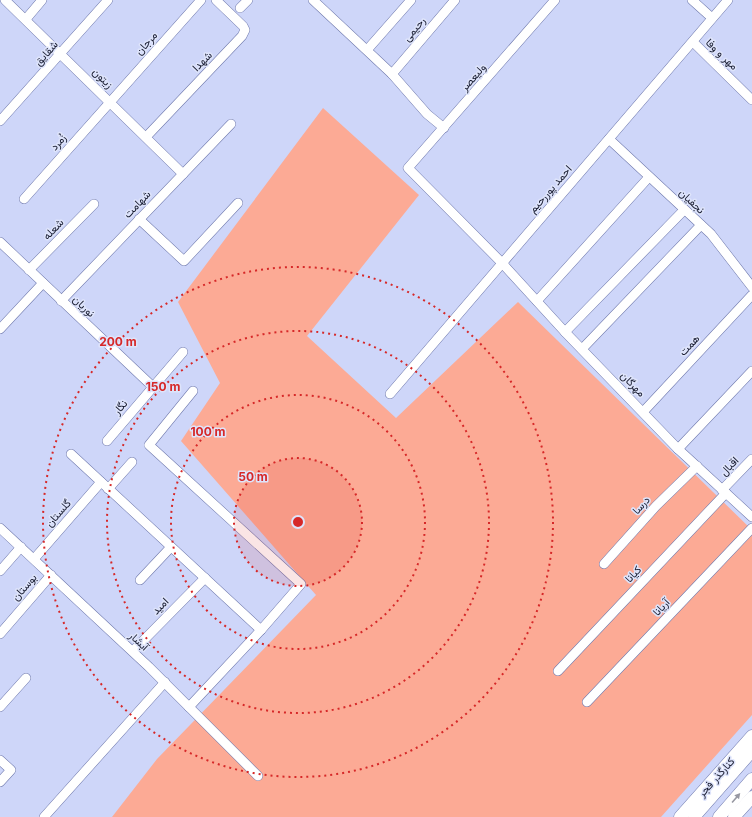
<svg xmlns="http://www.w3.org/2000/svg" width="752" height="817" font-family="Inter,Vazirmatn,sans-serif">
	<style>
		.green { fill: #fcaa95 }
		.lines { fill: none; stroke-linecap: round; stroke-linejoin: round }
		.minor-casing { stroke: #6f79ad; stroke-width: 10 }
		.tertiary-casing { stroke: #6f79ad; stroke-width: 13 }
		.minor { stroke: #fff; stroke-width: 9 }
		.tertiary { stroke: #fff; stroke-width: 12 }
		.oneway { fill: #9798a2 }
		.ring { fill: none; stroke: #d62828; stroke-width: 2; stroke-dasharray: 2 4 }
		.labels { text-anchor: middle; stroke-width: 3; stroke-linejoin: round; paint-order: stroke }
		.street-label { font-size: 11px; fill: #171b30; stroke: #dee4fb }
		.centre { fill: #d62828; stroke: #dee4fb; stroke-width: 2 }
		.ring-label { font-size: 12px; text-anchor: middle; font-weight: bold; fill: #d62828; stroke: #dee4fb; stroke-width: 3; stroke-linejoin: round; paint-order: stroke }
	</style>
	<rect width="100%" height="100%" fill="#ced6f9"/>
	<path class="green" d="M323 108 419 195 307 336 396 418 518 302 752 530V715L661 817H112L157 759 316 595 181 441 220 383 178 302Z"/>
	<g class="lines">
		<g class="minor-casing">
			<g id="minor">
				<path d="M5 0 183 174"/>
				<path d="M313 0 392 74 427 114 444 128"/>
				<path d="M555 0 408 168 502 263 565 332 678 449 752 517"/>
				<path d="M692 0 712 18"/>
				<path d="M240 8 248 0"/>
				<path d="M26 19 42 0"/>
				<path d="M693 42 752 100"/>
				<path d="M367 50 411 0"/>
				<path d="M392 74 455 0"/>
				<path d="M0 121 108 0"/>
				<path d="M146 137 242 36 245 30 243 26 216 0"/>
				<path d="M609 139 711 234 752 287"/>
				<path d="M24 199 201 0"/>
				<path d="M139 219 184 261 238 203"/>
				<path d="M0 242 153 387"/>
				<path d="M29 270 94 204"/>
				<path d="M61 301 231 124"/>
				<path d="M537 301 649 177"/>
				<path d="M0 329 43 283"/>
				<path d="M565 332 684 210"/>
				<path d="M582 349 701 225"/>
				<path d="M390 394 728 0"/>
				<path d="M643 412 752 295"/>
				<path d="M107 441 183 352"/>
				<path d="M678 449 752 371"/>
				<path d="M71 454 261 630"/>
				<path d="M108 489 132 462"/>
				<path d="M722 490 752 459"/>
				<path d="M0 528 149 667 258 776"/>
				<path d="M34 559 101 482"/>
				<path d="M604 564 656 506 697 466"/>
				<path d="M0 571 21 547"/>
				<path d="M140 580 171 547"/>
				<path d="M0 634 51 575"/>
				<path d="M133 651 205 578"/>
				<path d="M558 671 726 493"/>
				<path d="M587 702 752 528"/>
				<path d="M0 707 26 678"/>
				<path d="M189 707 261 630 301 584 149 445 193 391"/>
				<path d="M0 760 11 770 0 782"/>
				<path d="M44 817 165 682"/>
			</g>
		</g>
		<g class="tertiary-casing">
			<g id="tertiary">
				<path d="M680 817 752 736"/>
				<path d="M694 817 752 751"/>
				<path d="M719 817 752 779"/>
				<path d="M734 817 752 797"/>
			</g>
		</g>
		<use href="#minor" class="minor"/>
		<use href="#tertiary" class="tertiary"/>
	</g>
	<defs><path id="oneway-solid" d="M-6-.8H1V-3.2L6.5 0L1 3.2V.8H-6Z"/></defs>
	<use class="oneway" href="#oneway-solid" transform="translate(736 798) rotate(-49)"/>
	<circle cx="298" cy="522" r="64" fill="#d62828" fill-opacity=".12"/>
	<g class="ring">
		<circle cx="298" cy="522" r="64"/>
		<circle cx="298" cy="522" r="127"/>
		<circle cx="298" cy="522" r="191"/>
		<circle cx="298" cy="522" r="255"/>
	</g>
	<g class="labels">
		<g class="street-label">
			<text transform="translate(414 29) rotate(-50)" y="4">رحیمی</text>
			<text transform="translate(146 43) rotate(-48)" y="4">مرجان</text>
			<text transform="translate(46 53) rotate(-48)" y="4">شقایق</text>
			<text transform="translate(722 54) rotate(44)" y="4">مهر و وفا</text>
			<text transform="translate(202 61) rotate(-46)" y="4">شهدا</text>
			<text transform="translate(473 77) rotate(-49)" y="4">ولیعصر</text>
			<text transform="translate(103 78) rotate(45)" y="4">زیتون</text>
			<text transform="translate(58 142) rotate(-49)" y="4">زُمرد</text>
			<text transform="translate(550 189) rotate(-49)" y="4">احمد پوررحیم</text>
			<text transform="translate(692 201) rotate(43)" y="4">نجفیان</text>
			<text transform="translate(137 204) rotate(-46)" y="4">شهامت</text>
			<text transform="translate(53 229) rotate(-46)" y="4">شعله</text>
			<text transform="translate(84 306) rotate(44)" y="4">نوریان</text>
			<text transform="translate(689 345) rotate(-47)" y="4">همت</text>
			<text transform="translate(633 384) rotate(46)" y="4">مهرگان</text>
			<text transform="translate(120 407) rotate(-49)" y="4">نگار</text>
			<text transform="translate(729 466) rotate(-46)" y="4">اقبال</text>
			<text transform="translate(641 505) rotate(-47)" y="4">درسا</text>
			<text transform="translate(58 513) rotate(-49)" y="4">گلستان</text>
			<text transform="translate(633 574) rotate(-47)" y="4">کیانا</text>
			<text transform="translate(24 587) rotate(-49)" y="4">بوستان</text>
			<text transform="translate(160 606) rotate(-46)" y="4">امید</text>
			<text transform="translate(661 607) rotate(-47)" y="4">آریانا</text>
			<text transform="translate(139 641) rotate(43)" y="4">آبشار</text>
			<text transform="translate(716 777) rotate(-48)" y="4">کنارگذر فجر</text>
		</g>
	</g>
	<circle cx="298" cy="522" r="6" class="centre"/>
	<g class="ring-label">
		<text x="118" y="346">200 m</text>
		<text x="163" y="391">150 m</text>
		<text x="208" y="436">100 m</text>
		<text x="253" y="481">50 m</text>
	</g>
</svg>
